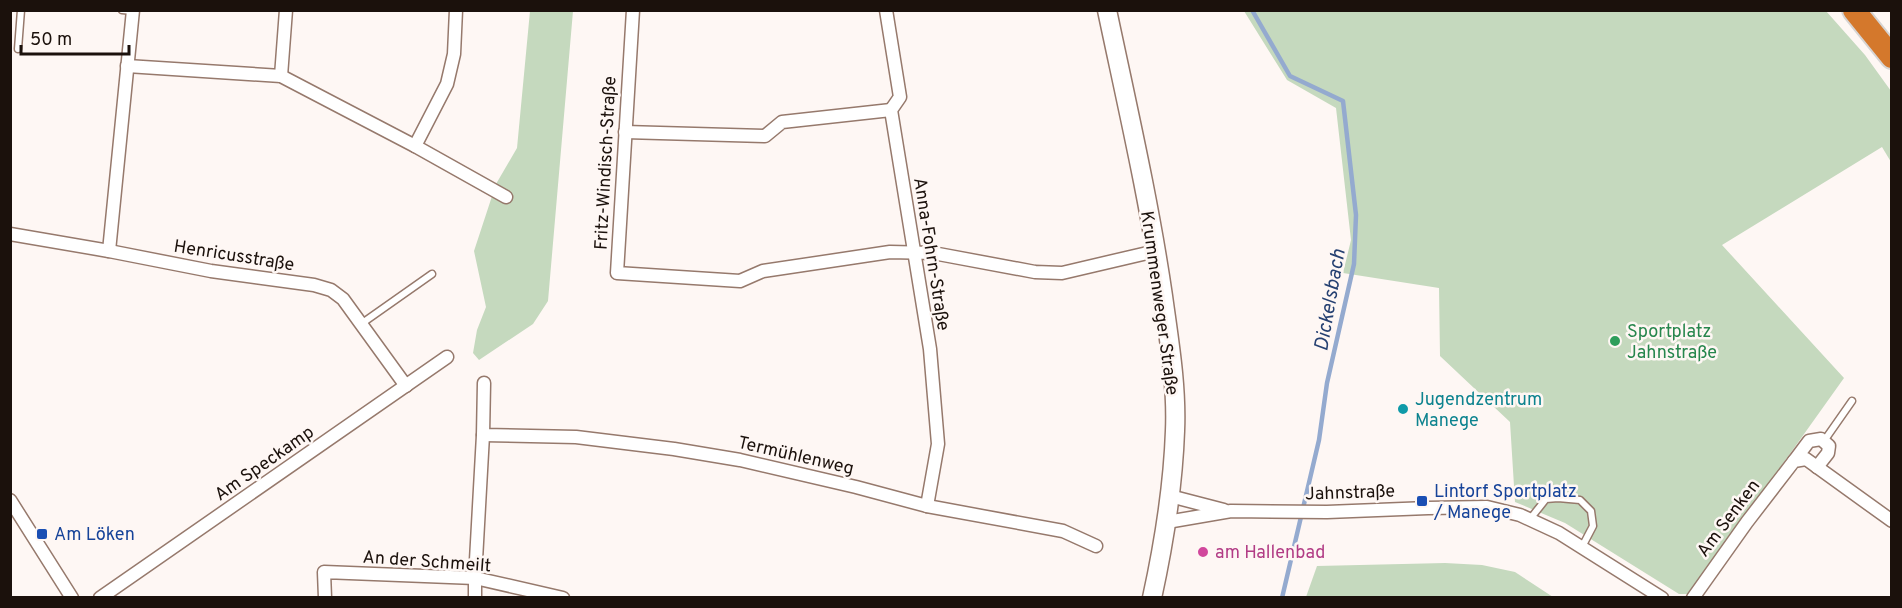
<svg xmlns="http://www.w3.org/2000/svg" width="1902" height="608" font-family="Overpass,sans-serif">
	<style>
		.green { fill: #c5d9be }
		.lines { fill: none; stroke-linecap: round; stroke-linejoin: round }
		.stream { stroke: #94aacf; stroke-width: 4.5 }
		.lane-casing { stroke: #96796c; stroke-width: 9 }
		.street-casing { stroke: #96796c; stroke-width: 15 }
		.secondary-casing { stroke: #96796c; stroke-width: 21 }
		.highway-casing { stroke: #d6d4d3; stroke-width: 26 }
		.lane { stroke: #fff; stroke-width: 6 }
		.street { stroke: #fff; stroke-width: 12 }
		.secondary { stroke: #fff; stroke-width: 18 }
		.highway { stroke: #d4782c; stroke-width: 22 }
		.leisure-dot { fill: #2e9e5b; stroke: #fef7f4; stroke-width: 2 }
		.culture-dot { fill: #0f9aa8; stroke: #fef7f4; stroke-width: 2 }
		.transit-dot { fill: #1a4fb4; stroke: #fef7f4; stroke-width: 2 }
		.hotel-dot { fill: #d1479c; stroke: #fef7f4; stroke-width: 2 }
		.labels { text-anchor: middle; stroke-width: 5; stroke-linejoin: round; paint-order: stroke }
		.street-label { font-size: 18px; fill: #1b110c; stroke: #fef7f4 }
		.leisure-label { font-size: 18px; fill: #27864d; stroke: #fef7f4; text-anchor: start }
		.culture-label { font-size: 18px; fill: #0d838f; stroke: #fef7f4; text-anchor: start }
		.transit-label { font-size: 18px; fill: #164399; stroke: #fef7f4; text-anchor: start }
		.hotel-label { font-size: 18px; fill: #b23c85; stroke: #fef7f4; text-anchor: start }
		.water-label { font-size: 20px; font-style: italic; fill: #264172; stroke: #fef7f4 }
	</style>
	<rect width="100%" height="100%" fill="#fef7f4"/>
	<g class="green">
		<path d="M530 11H573L548 301 533 324 479 360 473 353 477 330 486 307 474 251 496 184 517 148Z"/>
		<path d="M1244 11H1826L1865 55 1891 91V162L1882 147 1722 245 1844 378 1690 594H1679L1565 523 1515 502 1510 422 1440 356 1439 288 1343 273 1351 240 1336 108 1287 80Z"/>
		<path d="M1445 563 1482 565 1515 572 1553 597H1306L1317 566Z"/>
	</g>
	<g class="lines">
		<path class="stream" d="M1252 10 1290 76 1343 101 1356 215 1354 264 1327 383 1319 440 1282 598"/>
		<g class="lane-casing">
			<g id="lane">
				<path d="M122 10 133 11"/>
				<path d="M18 49 21 10"/>
				<path d="M361 324 432 274"/>
				<path d="M1824 441 1852 401"/>
				<path d="M1530 519 1546 499 1558 498 1580 500 1591 511 1593 526 1582 547"/>
			</g>
		</g>
		<g class="street-casing">
			<g id="street">
				<path d="M633 10 617 273 740 281 763 271 890 252 933 253 1035 272 1062 273 1156 251"/>
				<path d="M886 10 900 97 891 110 930 349 938 444 927 506"/>
				<path d="M127 66 281 76 415 146 506 197"/>
				<path d="M281 76 286 10"/>
				<path d="M625 132 765 136 782 122 891 110"/>
				<path d="M415 146 447 84 454 54 456 10"/>
				<path d="M10 234 109 251 211 271 314 285 331 290 343 299 406 386"/>
				<path d="M109 251 133 10"/>
				<path d="M484 383 483 435 576 437 674 449 740 460 856 487 927 506 1063 531 1096 546"/>
				<path d="M1794 461 1809 441 1821 439 1829 446 1828 453 1817 467"/>
				<path d="M1170 496 1224 510"/>
				<path d="M10 500 72 598"/>
				<path d="M1167 522 1231 511 1327 512 1428 508 1487 507 1520 515 1559 533 1662 598"/>
				<path d="M100 598 447 357"/>
				<path d="M325 598 324 572 475 578 563 598"/>
				<path d="M475 598V578L483 435"/>
				<path d="M1693 598 1747 522 1794 461 1806 459 1892 521"/>
			</g>
		</g>
		<g class="secondary-casing">
			<path id="secondary" d="M1107 10C1127 105 1149 200 1163 296 1169 340 1177 386 1175 431 1173 487 1164 543 1152 598"/>
		</g>
		<g class="highway-casing">
			<path id="highway" d="M1854 10 1892 57"/>
		</g>
		<use href="#lane" class="lane"/>
		<use href="#street" class="street"/>
		<use href="#secondary" class="secondary"/>
		<use href="#highway" class="highway"/>
	</g>
	<circle class="leisure-dot" cx="1615" cy="341" r="6"/>
	<circle class="culture-dot" cx="1403" cy="409" r="6"/>
	<g class="transit-dot">
		<rect x="1416" y="495" width="12" height="12" rx="3"/>
		<rect x="36" y="528" width="12" height="12" rx="3"/>
	</g>
	<circle class="hotel-dot" cx="1203" cy="552" r="6"/>
	<g class="labels">
		<g class="street-label">
			<text transform="translate(605 163) rotate(-87)" y="6">Fritz-Windisch-Straße</text>
			<text transform="translate(932 254) rotate(81)" y="6">Anna-Fohrn-Straße</text>
			<text transform="translate(234 255) rotate(9)" y="6">Henricusstraße</text>
			<text transform="translate(1160 303) rotate(82)" y="6">Krummenweger Straße</text>
			<text transform="translate(796 455) rotate(13)" y="6">Termühlenweg</text>
			<text transform="translate(264 463) rotate(-35)" y="6">Am Speckamp</text>
			<text transform="translate(1350 492) rotate(-2)" y="6">Jahnstraße</text>
			<text transform="translate(1728 518) rotate(-53)" y="6">Am Senken</text>
			<text transform="translate(427 561) rotate(4)" y="6">An der Schmeilt</text>
		</g>
		<g class="leisure-label">
			<text x="1627" y="337">Sportplatz<tspan x="1627" dy="21">Jahnstraße</tspan></text>
		</g>
		<g class="culture-label">
			<text x="1415" y="405">Jugendzentrum<tspan x="1415" dy="21">Manege</tspan></text>
		</g>
		<g class="transit-label">
			<text x="1434" y="497">Lintorf Sportplatz<tspan x="1434" dy="21">/ Manege</tspan></text>
			<text x="54" y="540">Am Löken</text>
		</g>
		<g class="hotel-label">
			<text x="1215" y="558">am Hallenbad</text>
		</g>
		<g class="water-label">
			<text transform="translate(1329 300) rotate(-80)" y="7">Dickelsbach</text>
		</g>
	</g>
	<rect width="1902" height="608" fill="none" stroke="#1b110c" stroke-width="24"/>
	<path d="M21 45v9h108v-9" fill="none" stroke="#1b110c" stroke-width="3"/>
	<text x="30" y="45" font-size="18" fill="#1b110c" stroke="#fef7f4" stroke-width="4.5" paint-order="stroke">50 m</text>
</svg>
